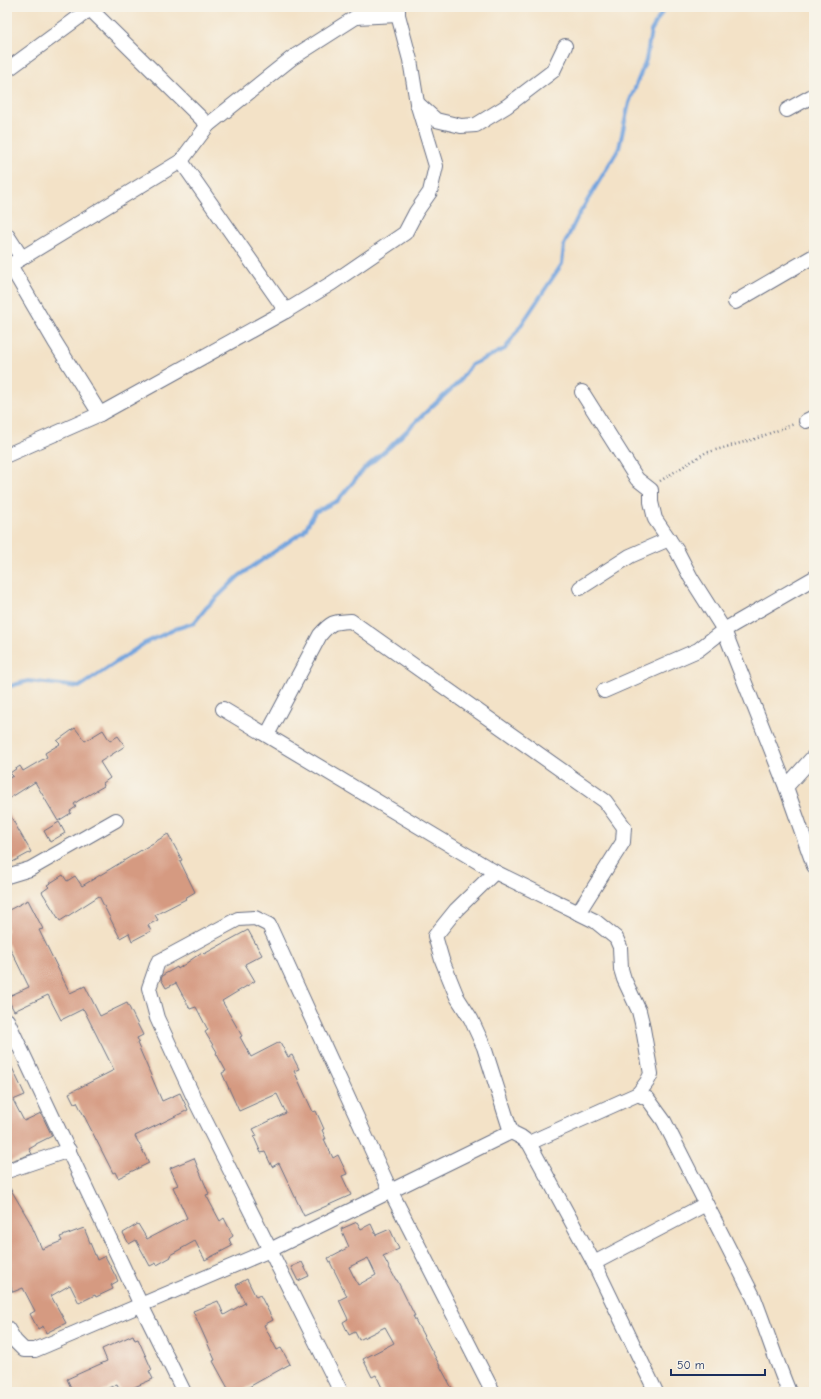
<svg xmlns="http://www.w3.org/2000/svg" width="821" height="1399" font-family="'Comic Neue',sans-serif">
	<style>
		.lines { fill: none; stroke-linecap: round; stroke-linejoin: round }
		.stream { stroke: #73a4de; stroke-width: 4 }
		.building { fill: #d59a81; fill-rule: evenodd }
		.minor-casing { stroke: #676e83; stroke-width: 16 }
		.path { stroke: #676e83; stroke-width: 2.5; stroke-dasharray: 1 3; stroke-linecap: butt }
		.minor { stroke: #fff; stroke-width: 14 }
	</style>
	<rect width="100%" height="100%" fill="#f7f3e8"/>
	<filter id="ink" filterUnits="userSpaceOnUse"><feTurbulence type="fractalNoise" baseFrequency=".025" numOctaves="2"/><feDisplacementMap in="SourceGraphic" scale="8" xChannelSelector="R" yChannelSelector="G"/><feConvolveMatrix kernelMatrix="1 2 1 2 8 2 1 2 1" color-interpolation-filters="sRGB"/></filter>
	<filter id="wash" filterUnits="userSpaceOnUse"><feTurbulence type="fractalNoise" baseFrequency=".012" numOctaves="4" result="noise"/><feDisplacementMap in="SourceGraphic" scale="16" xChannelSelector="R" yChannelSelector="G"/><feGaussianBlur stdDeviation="0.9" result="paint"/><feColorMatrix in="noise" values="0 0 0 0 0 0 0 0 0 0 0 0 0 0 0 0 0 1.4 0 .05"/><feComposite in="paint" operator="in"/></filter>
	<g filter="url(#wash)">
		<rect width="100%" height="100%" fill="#f3e2c7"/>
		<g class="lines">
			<path class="stream" d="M7 687 28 681 79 687 145 643 175 629 194 623 206 608 239 576 304 531 315 512 337 501 364 469 392 445 428 410 458 383 471 365 505 349 562 264 564 245 578 216 619 148 629 103 646 60 651 31 665 7"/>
		</g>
		<g id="blocks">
			<g class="building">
				<path d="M75 728 85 741 103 730 110 741 118 736 125 746 100 762 110 778 103 783 104 786 78 801 74 804 76 807 70 811 71 813 58 821 35 782 7 800V779L13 776 10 773 20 766 23 771 47 757 45 753 60 744 57 741Z"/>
				<path d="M7 810 31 852 7 865Z"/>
				<path d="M59 822 65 833 50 842 44 831Z"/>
				<path d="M168 834 182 860 180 861 195 892 185 898 186 899 155 915 158 920 148 925 151 931 132 941 129 933 120 938 99 896 60 921 42 892 49 887 47 885 63 875 67 881 75 876 82 886Z"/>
				<path d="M28 900 43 929 39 930 70 993 85 986 100 1016 127 1003 143 1035 137 1038 139 1042 137 1043 162 1101 180 1093 188 1110 135 1136 149 1163 118 1178 115 1172 113 1173 77 1102 74 1103 69 1093 114 1070 84 1010 83 1009 61 1020 48 995 14 1011 7 997 29 987 7 942V911Z"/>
				<path d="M248 930 262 955 245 964 255 981 222 1001 242 1036 240 1037 251 1057 280 1042 288 1057 292 1055 299 1069 294 1071 313 1112 316 1111 324 1129 322 1130 326 1139H324L333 1158 338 1155 347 1174 342 1176 351 1195 304 1216 279 1163 272 1167 265 1152 261 1153 254 1137 257 1136 253 1129 286 1113 277 1094 239 1111 222 1073 226 1071 216 1053 217 1052 205 1032 208 1030 196 1007 190 1009 176 983 166 988 161 979 163 975 177 967 178 969 202 952 204 954Z"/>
				<path d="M7 1057 25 1095 13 1100 24 1121 41 1113 52 1136 36 1144V1145L29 1149 32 1154 7 1162Z"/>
				<path d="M194 1158 209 1194 206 1195 220 1221 224 1218 233 1236 229 1239 232 1246 205 1260 195 1241 170 1255 171 1257 157 1265 156 1263 150 1266 136 1240 129 1244 123 1233 138 1224 147 1239 187 1218 173 1187 178 1185 170 1168Z"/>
				<path d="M7 1183 30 1222 42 1249 62 1241 60 1237 84 1228 97 1260 105 1256 118 1281 111 1285 113 1289 96 1297 95 1295 79 1303 70 1285 51 1296 66 1323 46 1333 43 1326 38 1329 30 1314 35 1311 23 1288 13 1292 7 1277Z"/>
				<path d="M357 1222 361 1229 371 1224 376 1235 390 1229 399 1249 383 1256 396 1280H397L415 1316H413L454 1392H384L376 1375 372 1377 363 1359 394 1343 385 1327 359 1340 355 1332 349 1335 343 1322 348 1319 339 1300 347 1296 328 1258 349 1247 341 1229ZM368 1258 376 1275 358 1285 349 1267Z"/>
				<path d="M302 1262 309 1276 298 1281 291 1267Z"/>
				<path d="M247 1279 256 1297 260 1295 273 1320 264 1325 277 1350 281 1348 290 1364 240 1392H230L213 1361 215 1360 193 1311 218 1301 224 1315 245 1303 236 1285Z"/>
				<path d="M133 1335 135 1340 138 1339 152 1370 149 1371 153 1379 123 1392H121L117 1384 100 1392H73L67 1379 107 1361 102 1349Z"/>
			</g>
		</g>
	</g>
	<g filter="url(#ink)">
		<use href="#blocks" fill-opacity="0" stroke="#676e83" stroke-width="1"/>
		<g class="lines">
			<g class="minor-casing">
				<g id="minor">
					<path d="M88 7 208 125"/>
					<path d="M356 17 398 15"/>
					<path d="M7 70 90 9"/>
					<path d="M417 103 436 120 461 126 476 125 507 106 553 71 565 46"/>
					<path d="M787 110 814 95"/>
					<path d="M181 161 286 311"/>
					<path d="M7 235 22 258"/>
					<path d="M7 267 181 161 208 125 292 58 356 17 366 7"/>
					<path d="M735 302 814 256"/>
					<path d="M582 392 637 479 651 490V502L655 519 677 551 691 578 724 630 786 787 814 866"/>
					<path d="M100 414 286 311 332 283 405 233 416 212 430 192 436 166 417 103 410 60 398 15V7"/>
					<path d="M806 421 814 417"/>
					<path d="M7 455 100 414 55 342 10 265"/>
					<path d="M580 588 630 556 669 539"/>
					<path d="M604 691 698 650 724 630 814 578"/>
					<path d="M223 709 495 872 595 921 616 938 620 947 621 969 624 979 639 1011 642 1023 651 1074 647 1082 638 1094"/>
					<path d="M267 735 320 635C332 621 334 622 351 621L605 801 624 827 623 842 578 913"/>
					<path d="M786 787 814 756"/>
					<path d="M495 872 456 910 435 936 442 960 457 997 471 1019 484 1047 511 1132 521 1137 529 1143 594 1263 656 1392"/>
					<path d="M7 876 30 869 116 820"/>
					<path d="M7 1020 141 1305 184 1392"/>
					<path d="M529 1143 638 1094 648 1099 664 1121 754 1298C766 1329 776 1361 789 1392"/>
					<path d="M7 1171 69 1150"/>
					<path d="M594 1263 706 1204"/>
					<path d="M7 1328 15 1341 24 1350H35L270 1250 511 1132"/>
					<path d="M341 1392 194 1098 157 1018 149 988 158 962 238 919 255 918 269 925 391 1192 493 1392"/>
				</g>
			</g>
			<path class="path" d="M660 481 705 453 755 439 794 424"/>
			<use href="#minor" class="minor"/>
		</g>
	</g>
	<rect width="821" height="1399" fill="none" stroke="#f7f3e8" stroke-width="24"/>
	<path d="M671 1369v6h94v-6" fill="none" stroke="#1b2f5e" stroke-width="2"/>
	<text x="677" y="1369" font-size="12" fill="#1b2f5e" stroke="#f7f3e8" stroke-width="3" paint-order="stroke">50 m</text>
</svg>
